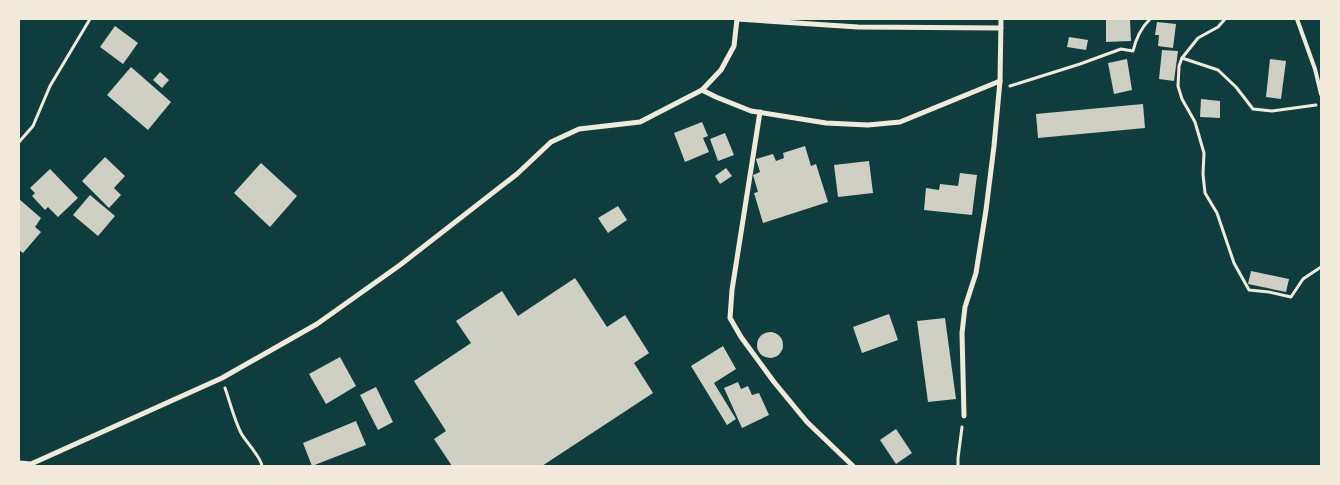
<svg xmlns="http://www.w3.org/2000/svg" width="1340" height="485" font-family="'Archivo Narrow',sans-serif">
	<style>
		.building { fill: #cfcfc3 }
		.lines { fill: none; stroke-linecap: round; stroke-linejoin: round }
		.path { stroke: #f1e9da; stroke-width: 3 }
		.service { stroke: #f1e9da; stroke-width: 4 }
		.minor { stroke: #f1e9da; stroke-width: 5 }
	</style>
	<rect width="100%" height="100%" fill="#0f3d3e"/>
	<g class="building">
		<path d="M1106 19H1130L1131 41 1106 42Z"/>
		<path d="M1157 22 1176 24 1173 48 1158 46 1159 35H1155Z"/>
		<path d="M115 26 138 43 123 64 100 47Z"/>
		<path d="M1069 37 1088 40 1086 50 1067 47Z"/>
		<path d="M1162 50 1178 51 1174 81 1159 79Z"/>
		<path d="M1127 59 1132 90 1114 94 1108 63Z"/>
		<path d="M1270 59 1286 61 1281 99 1266 97Z"/>
		<path d="M131 67 171 102 148 130 107 95Z"/>
		<path d="M160 72 169 80 162 88 153 80Z"/>
		<path d="M1201 99 1220 101V118L1200 117Z"/>
		<path d="M1143 104 1145 128 1038 138 1036 114Z"/>
		<path d="M702 122 708 136 703 138 709 152 685 162 674 133Z"/>
		<path d="M725 133 734 155 718 161 710 139Z"/>
		<path d="M805 146 811 166 816 164 828 202 763 223 754 193 758 192 753 175 760 172 756 159 773 154 776 161 784 158 783 153Z"/>
		<path d="M105 157 125 176 114 188 121 195 109 208 82 181Z"/>
		<path d="M869 161 873 193 838 197 834 165Z"/>
		<path d="M261 163 297 196 270 227 234 193Z"/>
		<path d="M726 168 732 176 720 184 715 176Z"/>
		<path d="M50 169 78 198 58 217 48 207 45 210 32 196 35 193 30 188Z"/>
		<path d="M960 173 977 175 972 215 924 210 926 188 939 190 940 184 958 186Z"/>
		<path d="M90 195 115 216 98 236 73 215Z"/>
		<path d="M19 199 41 218 35 227 41 232 23 253 19 250Z"/>
		<path d="M618 206 627 220 608 233 598 218Z"/>
		<path d="M1251 271 1289 279 1286 292 1248 284Z"/>
		<path d="M575 278 607 327 625 315 649 353 634 363 653 393 542 466H452L434 439 446 431 414 381 471 343 456 321 502 291 518 316Z"/>
		<path d="M889 314 898 340 862 353 853 327Z"/>
		<path d="M945 318 956 399 928 402 917 321Z"/>
		<circle cx="770" cy="345" r="13"/>
		<path d="M723 346 736 369 714 383 736 419 727 425 691 366Z"/>
		<path d="M340 357 356 386 326 404 309 374Z"/>
		<path d="M738 382 741 389 748 386 752 395 759 393 769 415 742 428 724 388Z"/>
		<path d="M376 387 393 422 378 430 360 395Z"/>
		<path d="M356 421 366 445 312 466 303 443Z"/>
		<path d="M896 429 912 453 896 464 880 440Z"/>
	</g>
	<g class="lines">
		<g class="path">
			<path d="M1225 19 1218 27 1198 38 1182 58 1179 66 1178 86 1182 99 1195 122 1204 153 1203 174 1205 193 1217 213 1234 263 1249 290 1269 292 1291 297 1303 279 1321 267"/>
			<path d="M1182 58 1218 70 1236 87 1253 109 1272 111 1316 105"/>
			<path d="M1010 86 1080 64 1121 49 1133 51C1136 38 1141 28 1150 19"/>
			<path d="M19 142 33 126 50 86 90 19"/>
			<path d="M225 388C230 402 234 419 241 433 246 442 261 457 262 466"/>
			<path d="M958 466V458L962 427"/>
		</g>
		<path class="service" d="M1297 19 1315 69 1321 94"/>
		<g class="minor">
			<path d="M737 19 858 27 1001 28"/>
			<path d="M702 90 716 97 751 111 826 123 868 125 900 122 1000 81"/>
			<path d="M760 112 732 290 730 318 741 337 774 382 807 422 853 466"/>
			<path d="M964 416 962 333 965 307 976 273 986 210 994 146 1000 81 1001 19"/>
			<path d="M19 463 31 464 222 378 317 324 400 265 517 174 551 142 579 129 640 122 702 90 721 70 734 46 737 19"/>
		</g>
	</g>
	<rect width="1340" height="485" fill="none" stroke="#f1e9da" stroke-width="40"/>
</svg>
